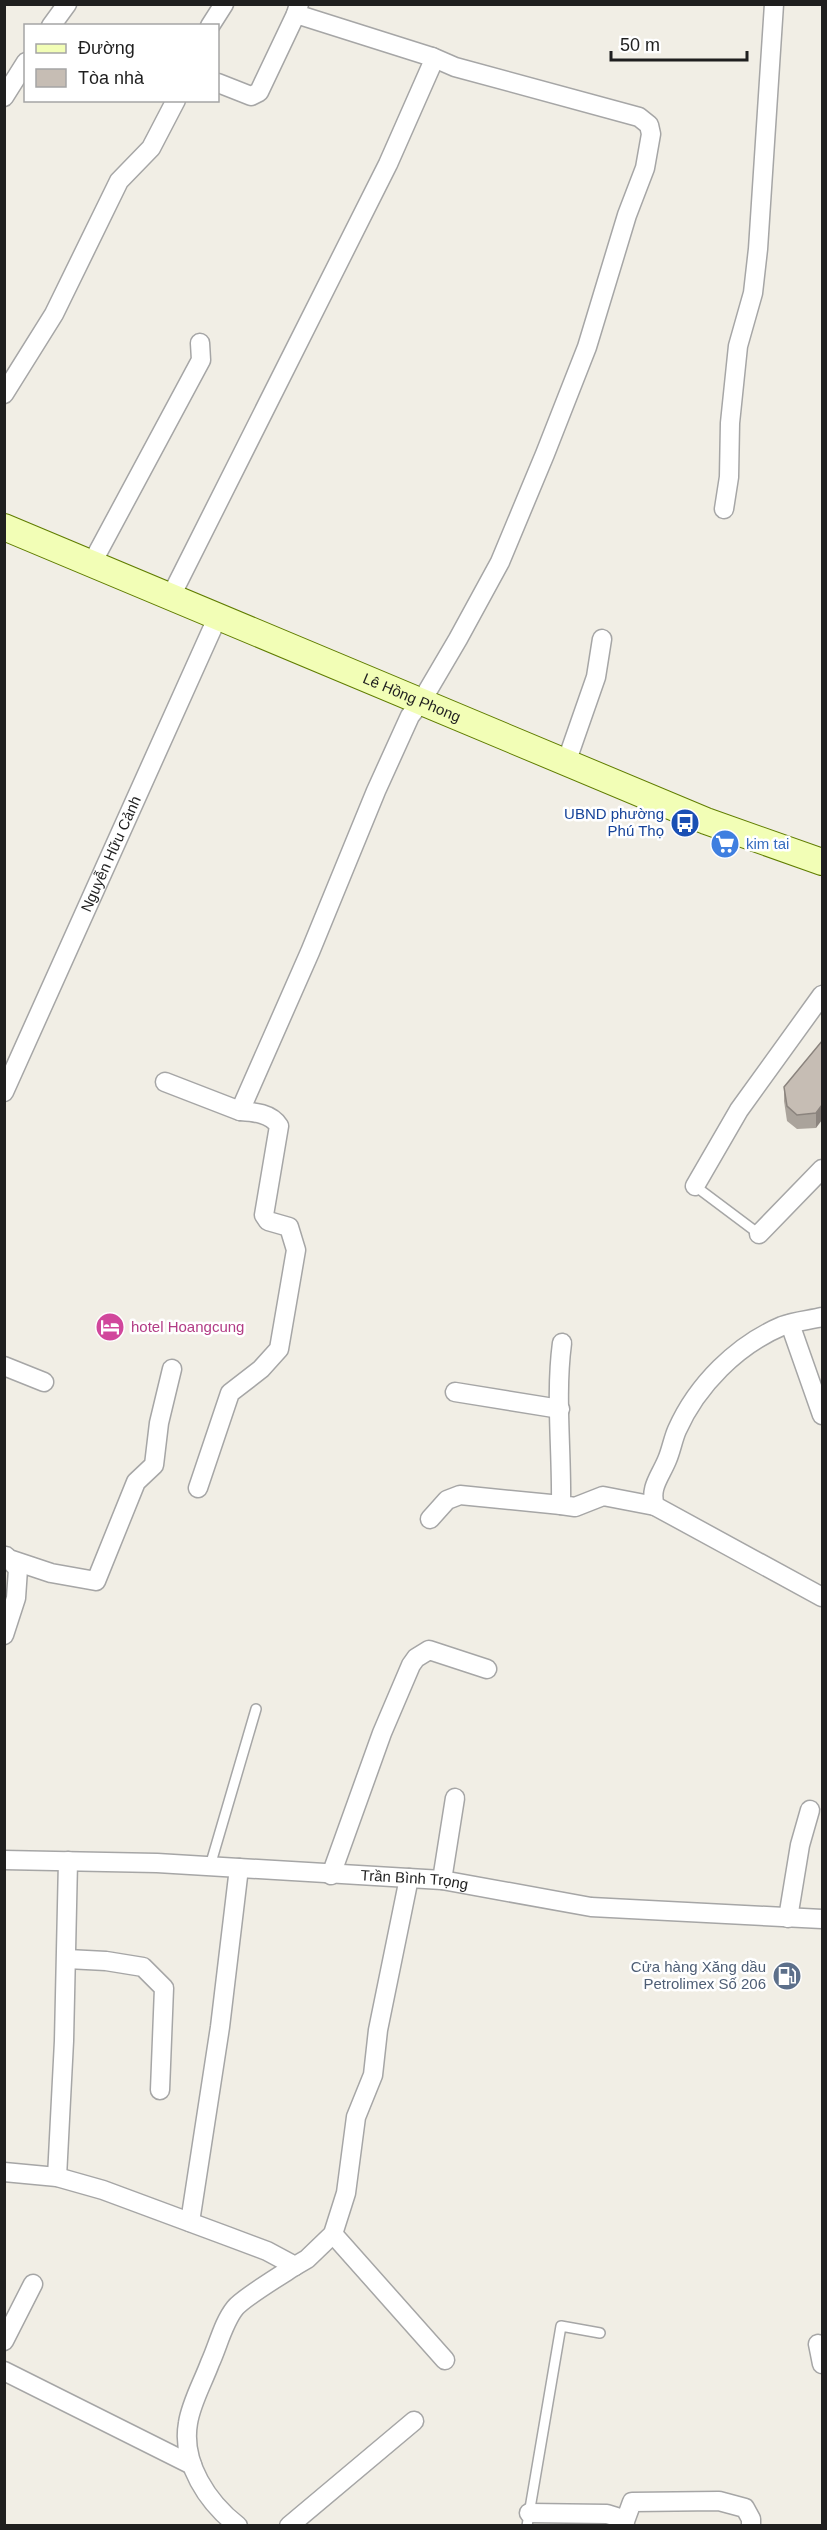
<svg xmlns="http://www.w3.org/2000/svg" width="827" height="2530" font-family="Helvetica,sans-serif">
	<style>
		.lines { fill: none; stroke-linecap: round; stroke-linejoin: round }
		.lane-casing { stroke: #a6a6a6; stroke-width: 12 }
		.street-casing { stroke: #a6a6a6; stroke-width: 21 }
		.secondary-casing { stroke: #607d00; stroke-width: 28 }
		.lane { stroke: #fff; stroke-width: 9 }
		.street { stroke: #fff; stroke-width: 18 }
		.secondary { stroke: #f2feb6; stroke-width: 26 }
		.wall { fill: #aaa39b }
		.shaded-wall { fill: #8b847e }
		.building { fill: #c6bdb4; stroke: #8b847e; stroke-width: 1.5 }
		.labels { text-anchor: middle; stroke-width: 5; stroke-linejoin: round; paint-order: stroke }
		.street-label { font-size: 15px; fill: #1f1f1f; stroke: #fff }
		.transit-label { font-size: 15px; fill: #164399; stroke: #fff; text-anchor: end }
		.shop-label { font-size: 15px; fill: #366cbe; stroke: #fff; text-anchor: start }
		.hotel-label { font-size: 15px; fill: #b23c85; stroke: #fff; text-anchor: start }
		.service-label { font-size: 15px; fill: #4e5e75; stroke: #fff; text-anchor: end }
	</style>
	<rect width="100%" height="100%" fill="#f1eee5"/>
	<g class="lines">
		<g class="lane-casing">
			<g id="lane">
				<path d="M695 1186 759 1234"/>
				<path d="M210 1866 256 1709"/>
				<path d="M527 2526 561 2326 600 2333"/>
			</g>
		</g>
		<g class="street-casing">
			<g id="street">
				<path d="M51 26 67 4"/>
				<path d="M210 26 224 4"/>
				<path d="M218 83 251 96 259 92 296 14"/>
				<path d="M4 97 26 62"/>
				<path d="M4 394 54 314 119 181 151 148 176 100"/>
				<path d="M724 509 729 477 730 423 738 346 753 293 758 249 774 4"/>
				<path d="M92 563 201 360 200 343"/>
				<path d="M171 596 388 164 433 62 432 57 296 14 299 4"/>
				<path d="M566 763 596 677 602 639"/>
				<path d="M165 1082 240 1111"/>
				<path id="s1" d="M4 1092 218 616"/>
				<path d="M695 1186 739 1110 822 995"/>
				<path d="M759 1234 822 1169"/>
				<path d="M822 1317C810 1320 795 1321 782 1326 737 1345 697 1385 677 1430 673 1439 671 1451 667 1460 660 1477 649 1488 655 1506L822 1597"/>
				<path d="M790 1324 822 1415"/>
				<path d="M562 1343C555 1396 562 1451 561 1505L575 1507 603 1496 655 1506"/>
				<path d="M4 1366 44 1382"/>
				<path d="M455 1392 560 1409"/>
				<path d="M198 1488 230 1393 261 1369 279 1349 296 1250 289 1227 268 1221 264 1215 279 1126C271 1113 253 1112 240 1111L310 952 376 791 410 716 421 702 458 639 500 562 545 454 587 347 627 215 645 168 651 134 649 125 639 117 455 67 432 57"/>
				<path d="M430 1519 447 1500 460 1495 561 1505"/>
				<path d="M12 1560 51 1573 96 1581 136 1482 154 1465 159 1423 172 1369"/>
				<path d="M4 1635 16 1598 18 1569 6 1556"/>
				<path id="s2" d="M4 1860 157 1863 442 1880 591 1907 822 1919"/>
				<path d="M331 1875 382 1733 411 1665 416 1658 429 1650 487 1669"/>
				<path d="M442 1880 455 1798"/>
				<path d="M788 1918 800 1845 810 1810"/>
				<path d="M67 1959 106 1961 143 1967 164 1988 160 2090"/>
				<path d="M4 2172 57 2177 103 2190 227 2236 267 2251 295 2266 307 2259 333 2234 346 2193 356 2117 373 2075 378 2030 409 1878"/>
				<path d="M57 2177 64 2041 68 1861"/>
				<path d="M190 2222 220 2027 239 1868"/>
				<path d="M333 2234 445 2360"/>
				<path d="M4 2341 33 2284"/>
				<path d="M818 2344 822 2364"/>
				<path d="M4 2371 192 2465"/>
				<path d="M529 2513 607 2514 620 2518 625 2526"/>
				<path d="M624 2524 632 2502 719 2501 745 2508 751 2519V2526"/>
				<path d="M238 2526C208 2503 181 2463 188 2423 191 2403 203 2382 210 2363 218 2346 223 2323 235 2308 243 2298 281 2275 295 2266"/>
				<path d="M289 2526 414 2421"/>
			</g>
		</g>
		<g class="secondary-casing">
			<g id="secondary">
				<path id="s3" d="M4 527 706 821 822 862"/>
			</g>
		</g>
		<use href="#lane" class="lane"/>
		<use href="#street" class="street"/>
		<use href="#secondary" class="secondary"/>
	</g>
	<path class="wall" d="M822 1041 816 1128 797 1129 787 1121 784 1101V1087Z"/>
	<path class="shaded-wall" d="M822 1105V1120L816 1128V1113Z"/>
	<path class="building" d="M822 1041V1105L816 1113 797 1115 787 1106 784 1087Z"/>
	<defs>
		<g id="bus-disc" transform="scale(1.5)"><circle r="9.5" fill="#1a4fb4" stroke="#fff"/><path d="M-5-6H5V4H4V6H2V4H-2V6H-4V4H-5ZM-3.5-4V0h7V-4ZM-3.5 1.2v1.5H-2V1.2ZM2 1.2v1.5H3.5V1.2Z" fill="#fff"/></g>
		<g id="supermarket-disc" transform="scale(1.5)"><circle r="9.5" fill="#3f7fe0" stroke="#fff"/><path d="M-6-5.5h2.5l.6 2H6L4.5 2H-2.5L-4.4-4H-6ZM-1.5 3.2a1.3 1.3 0 1 0 .1 0ZM3 3.2a1.3 1.3 0 1 0 .1 0Z" fill="#fff"/></g>
		<g id="hotel-disc" transform="scale(1.5)"><circle r="9.5" fill="#d1479c" stroke="#fff"/><path d="M-6-4.5h1.5V1H6V5H4.5V3h-9V5H-6ZM-4 0a1.8 1.8 0 1 1 3.6 0ZM.5 0V-2.5h3Q6-2.5 6 0Z" fill="#fff"/></g>
		<g id="fuel-disc" transform="scale(1.5)"><circle r="9.5" fill="#5c6f8a" stroke="#fff"/><path d="M-5.5-6h7V0h2V4h1.3V-2.5L3-4.5l.8-.8L6-3V5H2.5V1h-1V6h-7ZM-4.2-4.7v3.2H.2V-4.7Z" fill="#fff"/></g>
	</defs>
	<g fill-rule="evenodd">
		<use href="#bus-disc" x="685" y="823"/>
		<use href="#supermarket-disc" x="725" y="844"/>
		<use href="#hotel-disc" x="110" y="1327"/>
		<use href="#fuel-disc" x="787" y="1976"/>
	</g>
	<g class="labels">
		<g class="street-label">
			<text dy="5" stroke="none"><textPath href="#s3" startOffset="442">Lê Hồng Phong</textPath></text>
			<text dy="5" stroke="none"><textPath href="#s1" startOffset="261">Nguyễn Hữu Cảnh</textPath></text>
			<text dy="5" stroke="none"><textPath href="#s2" startOffset="411">Trần Bình Trọng</textPath></text>
		</g>
		<g class="transit-label">
			<text x="664" y="819">UBND phường<tspan x="664" dy="17">Phú Thọ</tspan></text>
		</g>
		<g class="shop-label">
			<text x="746" y="849">kim tai</text>
		</g>
		<g class="hotel-label">
			<text x="131" y="1332">hotel Hoangcung</text>
		</g>
		<g class="service-label">
			<text x="766" y="1972">Cửa hàng Xăng dầu<tspan x="766" dy="17">Petrolimex Số 206</tspan></text>
		</g>
	</g>
	<rect width="827" height="2530" fill="none" stroke="#1f1f1f" stroke-width="12"/>
	<rect x="24" y="24" width="195" height="78" fill="#ffffff" stroke="#a5a5a5" stroke-width="1.5"/>
	<rect x="36" y="44" width="30" height="9" fill="#f2feb6" stroke="#a5a5a5" stroke-width="1.5"/>
	<text x="78" y="54" font-size="18" fill="#1f1f1f">Đường</text>
	<rect x="36" y="69" width="30" height="18" fill="#c6bdb4" stroke="#a5a5a5" stroke-width="1.5"/>
	<text x="78" y="84" font-size="18" fill="#1f1f1f">Tòa nhà</text>
	<path d="M611 51v9h136v-9" fill="none" stroke="#1f1f1f" stroke-width="3"/>
	<text x="620" y="51" font-size="18" fill="#1f1f1f" stroke="#ffffff" stroke-width="4.5" paint-order="stroke">50 m</text>
</svg>
